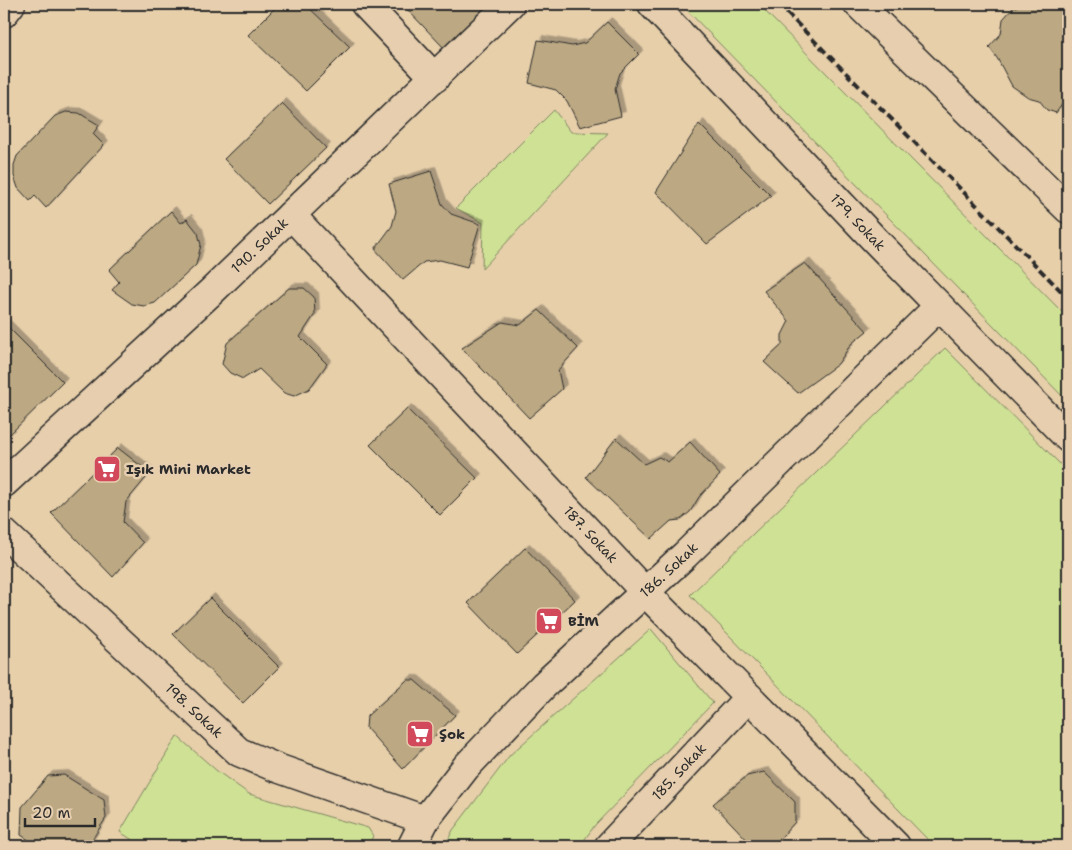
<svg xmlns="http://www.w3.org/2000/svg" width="1072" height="850" font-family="'Shantell Sans',sans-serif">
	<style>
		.green { fill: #cfe195; stroke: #7d8660 }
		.building { fill: #bca983; stroke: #2b2b2b; filter: url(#shadow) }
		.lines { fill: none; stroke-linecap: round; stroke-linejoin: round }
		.minor-casing { stroke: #2b2b2b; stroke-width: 31 }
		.minor { stroke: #e6ceae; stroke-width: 28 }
		.rail { stroke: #2b2b2b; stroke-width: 4; stroke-dasharray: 8 4; stroke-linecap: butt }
		.labels { text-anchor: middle; stroke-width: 5; stroke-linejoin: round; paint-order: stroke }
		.street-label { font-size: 14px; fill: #2b2b2b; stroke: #e6ceae }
		.poi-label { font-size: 14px; font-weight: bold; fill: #2b2b2b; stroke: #e6ceae; text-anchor: start }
	</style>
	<defs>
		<filter id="shadow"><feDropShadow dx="4.5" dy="-4.5" stdDeviation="0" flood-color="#0004"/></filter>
	</defs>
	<rect width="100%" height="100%" fill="#e7cfaa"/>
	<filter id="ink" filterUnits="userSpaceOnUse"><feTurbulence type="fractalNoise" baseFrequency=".02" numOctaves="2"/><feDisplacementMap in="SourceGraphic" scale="10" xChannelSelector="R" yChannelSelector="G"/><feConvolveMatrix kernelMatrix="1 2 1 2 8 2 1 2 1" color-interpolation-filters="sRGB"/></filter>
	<g filter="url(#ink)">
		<g class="green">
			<path d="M681 4H758L1068 318V402Z"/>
			<path d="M554 110 571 132 608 133 482 269 483 223 456 208Z"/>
			<path d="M945 348 1068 472V846H934L690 595Z"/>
			<path d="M651 629 713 703 595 825 580 846H445L453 830 510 755Z"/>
			<path d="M177 736 217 771 249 794 368 828 373 836 368 846H142L120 832Z"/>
		</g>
		<g class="building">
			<path d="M279 4H305L350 47 306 91 248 35Z"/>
			<path d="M402 4H492L446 50Z"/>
			<path d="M1022 4H1063L1068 6V101L1063 103 1056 113 1047 110 1039 100 1028 97 1012 86 997 58 989 47 1001 34 1003 19 1013 8Z"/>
			<path d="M607 22 639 54 620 73 615 89 621 116 580 127 567 101 556 90 529 83 538 40 572 46 585 43Z"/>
			<path d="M282 103 326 148 268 204 224 159Z"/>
			<path d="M66 112 79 113 99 125 93 134 104 145 46 208 35 196 30 201 18 188 14 176V165L17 156 55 116Z"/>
			<path d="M699 124 771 196 707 244 656 192Z"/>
			<path d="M431 171 442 204 451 214 480 224 467 267 440 260 424 262 403 280 375 249 392 226 396 211 389 184Z"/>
			<path d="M171 211 181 223 187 219 198 233 201 245 196 265 155 303 144 306 132 304 112 290 119 282 109 270Z"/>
			<path d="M805 263 867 331 851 344 838 364 798 393 764 362 782 345V335L789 321 764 291Z"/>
			<path d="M289 288H304L314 297 315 314 300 337 327 364 309 389 294 396 284 393 259 369 243 379 230 373 222 364 227 343Z"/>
			<path d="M539 310 578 348 558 370 562 389 529 418 462 348 502 322 520 325Z"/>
			<path d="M4 323 63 382 4 440Z"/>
			<path d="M407 409 477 478 440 515 370 445Z"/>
			<path d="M616 438 644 464 659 457 668 462 690 442 720 475 699 497 690 512 680 520 671 521 651 539 586 477Z"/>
			<path d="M118 448 150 473 126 502 123 522 143 543 113 577 51 513Z"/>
			<path d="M525 548 575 600 517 654 468 603Z"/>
			<path d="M210 598 279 667 243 703 173 634Z"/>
			<path d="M407 680H414L455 715 403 769 366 728 367 716Z"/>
			<path d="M764 772 795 802V822L773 846H753L713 804 747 776Z"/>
			<path d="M64 775 104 800 106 818 88 846H38L21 835 22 807 48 776Z"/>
		</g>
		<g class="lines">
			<g class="minor-casing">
				<g id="minor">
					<path d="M365 4 435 78"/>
					<path id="s1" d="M652 4 875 240 1068 438"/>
					<path d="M858 4 1068 209"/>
					<path d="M4 13 11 4"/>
					<path id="s2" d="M291 215 645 592 896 846"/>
					<path id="s3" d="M4 483 212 291 510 4"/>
					<path id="s4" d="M4 533 239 752 277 768 425 820"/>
					<path id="s5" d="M412 846 425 820 466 767 544 685 685 555 939 306"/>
					<path id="s6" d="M609 846 749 697"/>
				</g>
			</g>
			<use href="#minor" class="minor"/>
			<path class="rail" d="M778 4 1068 298"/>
		</g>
	</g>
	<defs>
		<g id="supermarket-square" transform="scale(1.4375)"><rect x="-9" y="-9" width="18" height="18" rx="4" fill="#d1495b" stroke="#e6ceae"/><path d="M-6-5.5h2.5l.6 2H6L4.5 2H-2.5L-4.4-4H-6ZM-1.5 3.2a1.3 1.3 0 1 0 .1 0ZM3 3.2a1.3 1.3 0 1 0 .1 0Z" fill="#fff"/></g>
	</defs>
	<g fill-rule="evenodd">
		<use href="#supermarket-square" x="107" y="469"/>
		<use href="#supermarket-square" x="549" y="621"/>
		<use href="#supermarket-square" x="420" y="734"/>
	</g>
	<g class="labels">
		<g class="street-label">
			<text dy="5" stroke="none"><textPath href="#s1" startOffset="300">179. Sokak</textPath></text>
			<text dy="5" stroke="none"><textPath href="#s3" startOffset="349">190. Sokak</textPath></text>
			<text dy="5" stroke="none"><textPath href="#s2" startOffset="438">187. Sokak</textPath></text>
			<text dy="5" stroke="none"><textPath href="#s5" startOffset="379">186. Sokak</textPath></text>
			<text dy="5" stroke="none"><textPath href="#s4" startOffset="260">198. Sokak</textPath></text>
			<text dy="5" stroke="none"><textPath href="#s6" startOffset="102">185. Sokak</textPath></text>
		</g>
		<g class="poi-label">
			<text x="126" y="474">Işık Mini Market</text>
			<text x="568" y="626">BİM</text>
			<text x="439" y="739">Şok</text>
		</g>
	</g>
	<rect width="1072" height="850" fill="none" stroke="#e6ceae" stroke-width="20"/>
	<rect x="10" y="10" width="1052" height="830" fill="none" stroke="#2b2b2b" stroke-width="2" filter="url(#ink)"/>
	<path d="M25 818v8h70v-8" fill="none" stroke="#2b2b2b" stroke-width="2.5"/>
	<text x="32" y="818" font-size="15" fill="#2b2b2b" stroke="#e6ceae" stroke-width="4" paint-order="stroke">20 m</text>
</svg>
